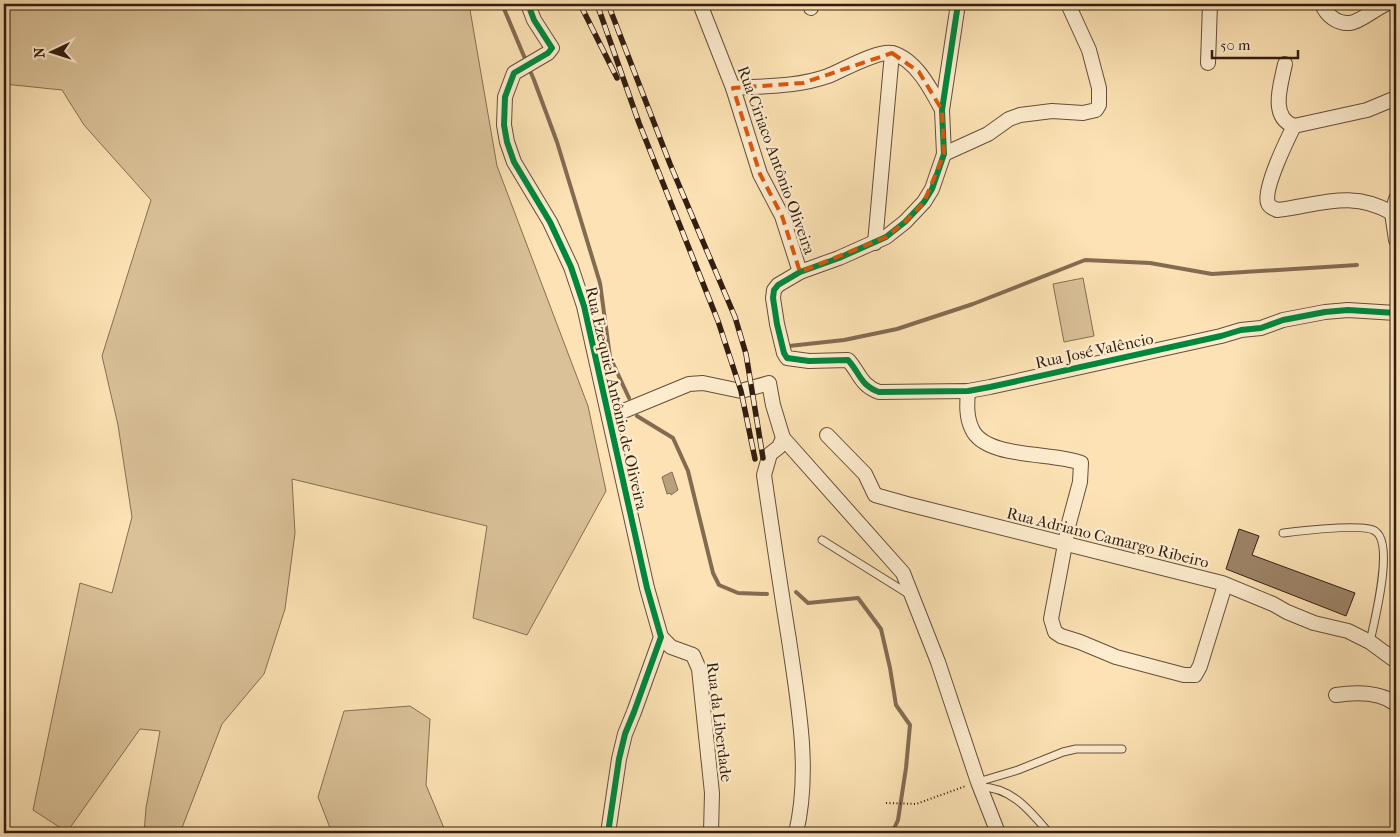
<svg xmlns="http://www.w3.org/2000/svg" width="1400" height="837" font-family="'IM FELL French Canon',serif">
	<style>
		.green { fill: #dac198; stroke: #866f54 }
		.water { fill: #b89f7d; stroke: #836b52 }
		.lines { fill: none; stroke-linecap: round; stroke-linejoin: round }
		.stream { stroke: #836b52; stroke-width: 4 }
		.building { fill: #9c8366; stroke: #331d11 }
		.service-casing { stroke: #654e3a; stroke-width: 9 }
		.minor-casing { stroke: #654e3a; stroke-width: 16 }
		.path { stroke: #331d11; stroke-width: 2; stroke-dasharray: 1 2.5; stroke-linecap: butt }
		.service { stroke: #fdecce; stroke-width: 7 }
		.minor { stroke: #fdecce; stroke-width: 14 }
		.rail-casing { stroke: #331d11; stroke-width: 5.5 }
		.rail { stroke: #fdecce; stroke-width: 4; stroke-dasharray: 11; stroke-linecap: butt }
		.cycleway-casing { stroke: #fdecce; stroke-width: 9 }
		.cycleway { stroke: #00873e; stroke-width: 6 }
		.marked { fill: none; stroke: #df560c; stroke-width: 4; stroke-dasharray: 10 6; stroke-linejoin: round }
		.labels { text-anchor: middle; stroke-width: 4.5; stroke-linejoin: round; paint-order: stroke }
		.street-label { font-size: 16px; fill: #331d11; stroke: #fdecce }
	</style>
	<rect width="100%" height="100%" fill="#fce2b4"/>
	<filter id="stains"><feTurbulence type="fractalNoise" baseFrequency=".004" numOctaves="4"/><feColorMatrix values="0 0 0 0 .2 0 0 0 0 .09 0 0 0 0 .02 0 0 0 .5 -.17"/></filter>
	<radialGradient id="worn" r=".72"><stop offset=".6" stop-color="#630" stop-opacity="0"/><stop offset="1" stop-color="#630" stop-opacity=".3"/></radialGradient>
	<g class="green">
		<path d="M4 4H469L497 166 588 406 606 491 527 635 473 618 487 526 292 479 295 533 285 609 264 674 222 724 180 833H144L146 808 160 731 140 729 67 832 33 810 80 583 112 593 132 517 118 425 102 356 151 200 84 125 62 90 4 84Z"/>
		<path d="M1083 278 1094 336 1064 342 1053 284Z"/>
		<path d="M410 706 430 719 426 785 446 833H332L318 797 344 711Z"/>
	</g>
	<path class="water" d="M672 472 678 490 671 495 670 493 667 494 662 477Z"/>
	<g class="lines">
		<g class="stream">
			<path d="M502 4 534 80 557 142 600 283 610 357 629 398"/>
			<path d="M789 346 844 340 897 329 973 304 1085 260 1150 263 1212 274 1357 265"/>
			<path d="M637 416 673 438 688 471 713 573 719 585 738 593 767 594"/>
			<path d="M796 592 808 603 858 598 881 629 890 668 896 705 910 725 906 768 898 820 892 833"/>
		</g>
	</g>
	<path class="building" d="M1239 529 1259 536 1252 555 1355 593 1346 616 1226 569Z"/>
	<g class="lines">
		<g class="service-casing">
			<g id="service">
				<path d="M1283 533C1300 531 1364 523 1375 531 1395 543 1374 622 1370 642"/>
				<path d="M822 540 910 595"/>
				<path d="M978 782 1018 770 1063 752 1076 749H1122"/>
				<path d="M980 787C1012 787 1030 811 1049 833"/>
			</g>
		</g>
		<g class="minor-casing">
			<g id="minor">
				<path d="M528 4 534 20 552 48 548 53 514 73 505 97 504 125 507 142 514 162 550 222 571 267 584 306 647 588 661 637 634 712 625 734 619 759 608 833"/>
				<path d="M700 4 733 88 760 174 782 216 800 272"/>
				<path d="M810 4 811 8"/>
				<path d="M958 4 942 110 944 154 932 189 924 202 905 222 886 237 839 258 800 272 778 285 774 290 773 298 777 324 784 353 787 358 809 361 848 360C860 373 860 385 879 392L968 391 990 387 1221 336 1241 330 1261 328 1283 320 1325 312 1348 310 1396 313"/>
				<path d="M1322 4C1326 15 1337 24 1350 23 1360 22 1376 8 1386 4"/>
				<path d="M1208 63 1210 4"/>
				<path d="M1285 64C1281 84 1269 117 1294 126"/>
				<path d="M733 88C765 86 797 87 828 76 843 70 878 50 892 53 916 59 932 91 942 110"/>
				<path d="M944 154 988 134 1009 119 1020 115 1052 111 1083 113 1096 110 1099 105V88L1089 50 1068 4"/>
				<path d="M1396 199 1392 213 1396 240"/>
				<path d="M1392 213C1352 189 1319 205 1277 210 1273 208 1269 207 1268 203 1263 189 1287 140 1294 126L1367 110 1396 98"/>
				<path d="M875 243 892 53"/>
				<path d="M968 391C967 403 966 417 972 429 985 459 1054 452 1081 463L1080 482 1069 523 1051 619 1055 632 1061 636 1080 642 1116 657 1184 675H1195L1200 666 1225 585"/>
				<path d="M609 417 689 384 703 383 741 391 769 383 773 405 783 438 779 447 770 454 764 475C772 530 780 585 789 640 798 703 811 770 796 833"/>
				<path d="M827 435 865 474 875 495 907 504 1222 583 1273 604 1287 612 1314 623 1348 631 1370 642 1396 661"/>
				<path d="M783 438 903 573 938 662 978 782 998 833"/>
				<path d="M661 637 671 647 693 655 699 669 712 793 711 832"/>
				<path d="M1336 695C1356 692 1380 692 1396 704"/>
			</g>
		</g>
		<path class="path" d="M886 803 916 804 966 786"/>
		<use href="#service" class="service"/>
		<use href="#minor" class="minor"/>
		<g class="rail-casing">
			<g id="rail">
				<path d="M580 4 617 78"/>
				<path d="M597 4 639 123 718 321 741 391 755 459"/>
				<path d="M608 4 670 164 735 317 746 354 763 458"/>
			</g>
		</g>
		<use href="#rail" class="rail"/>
		<g class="cycleway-casing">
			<g id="cycleway">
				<path d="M528 4 534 20 552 48 548 53 514 73 505 97 504 125 507 142 514 162 550 222 571 267 584 306 647 588 661 637 634 712 625 734 619 759 608 833"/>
				<path d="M958 4 942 110 944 154 932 189 924 202 905 222 886 237 839 258 800 272 778 285 774 290 773 298 777 324 784 353 787 358 809 361 848 360C860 373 860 385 879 392L968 391 990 387 1221 336 1241 330 1261 328 1283 320 1325 312 1348 310 1396 313"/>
			</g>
		</g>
		<use href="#cycleway" class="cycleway"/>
	</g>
	<path class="marked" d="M892 53 919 72 942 110 944 154 924 202 905 222 886 237 800 272 782 216 760 174 733 88 803 83Z"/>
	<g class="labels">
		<g class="street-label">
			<text transform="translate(777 160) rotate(70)" y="6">Rua Ciriaco Antônio Oliveira</text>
			<text transform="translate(1094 350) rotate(-12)" y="6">Rua José Valêncio</text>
			<text transform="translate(617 398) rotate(77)" y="6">Rua Ezequiel Antônio de Oliveira</text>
			<text transform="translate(1108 537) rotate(14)" y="6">Rua Adriano Camargo Ribeiro</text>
			<text transform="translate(720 722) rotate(83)" y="6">Rua da Liberdade</text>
		</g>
	</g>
	<rect width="1400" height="837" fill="none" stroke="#fce2b4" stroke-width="20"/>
	<rect x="5" y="5" width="1390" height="827" fill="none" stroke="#331d11" stroke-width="2.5"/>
	<rect x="10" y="10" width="1380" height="817" fill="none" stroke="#331d11"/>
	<g transform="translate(52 52) rotate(266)" stroke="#fdecce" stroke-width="4" paint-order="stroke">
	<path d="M0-4L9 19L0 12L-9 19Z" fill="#331d11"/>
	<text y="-8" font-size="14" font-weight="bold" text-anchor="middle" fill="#331d11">N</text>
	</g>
	<path d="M1212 50v8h86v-8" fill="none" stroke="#331d11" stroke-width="2.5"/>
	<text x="1220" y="50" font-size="15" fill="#331d11" stroke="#fdecce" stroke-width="4" paint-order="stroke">50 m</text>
	<rect width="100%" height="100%" filter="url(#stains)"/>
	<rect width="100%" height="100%" fill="url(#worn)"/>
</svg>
